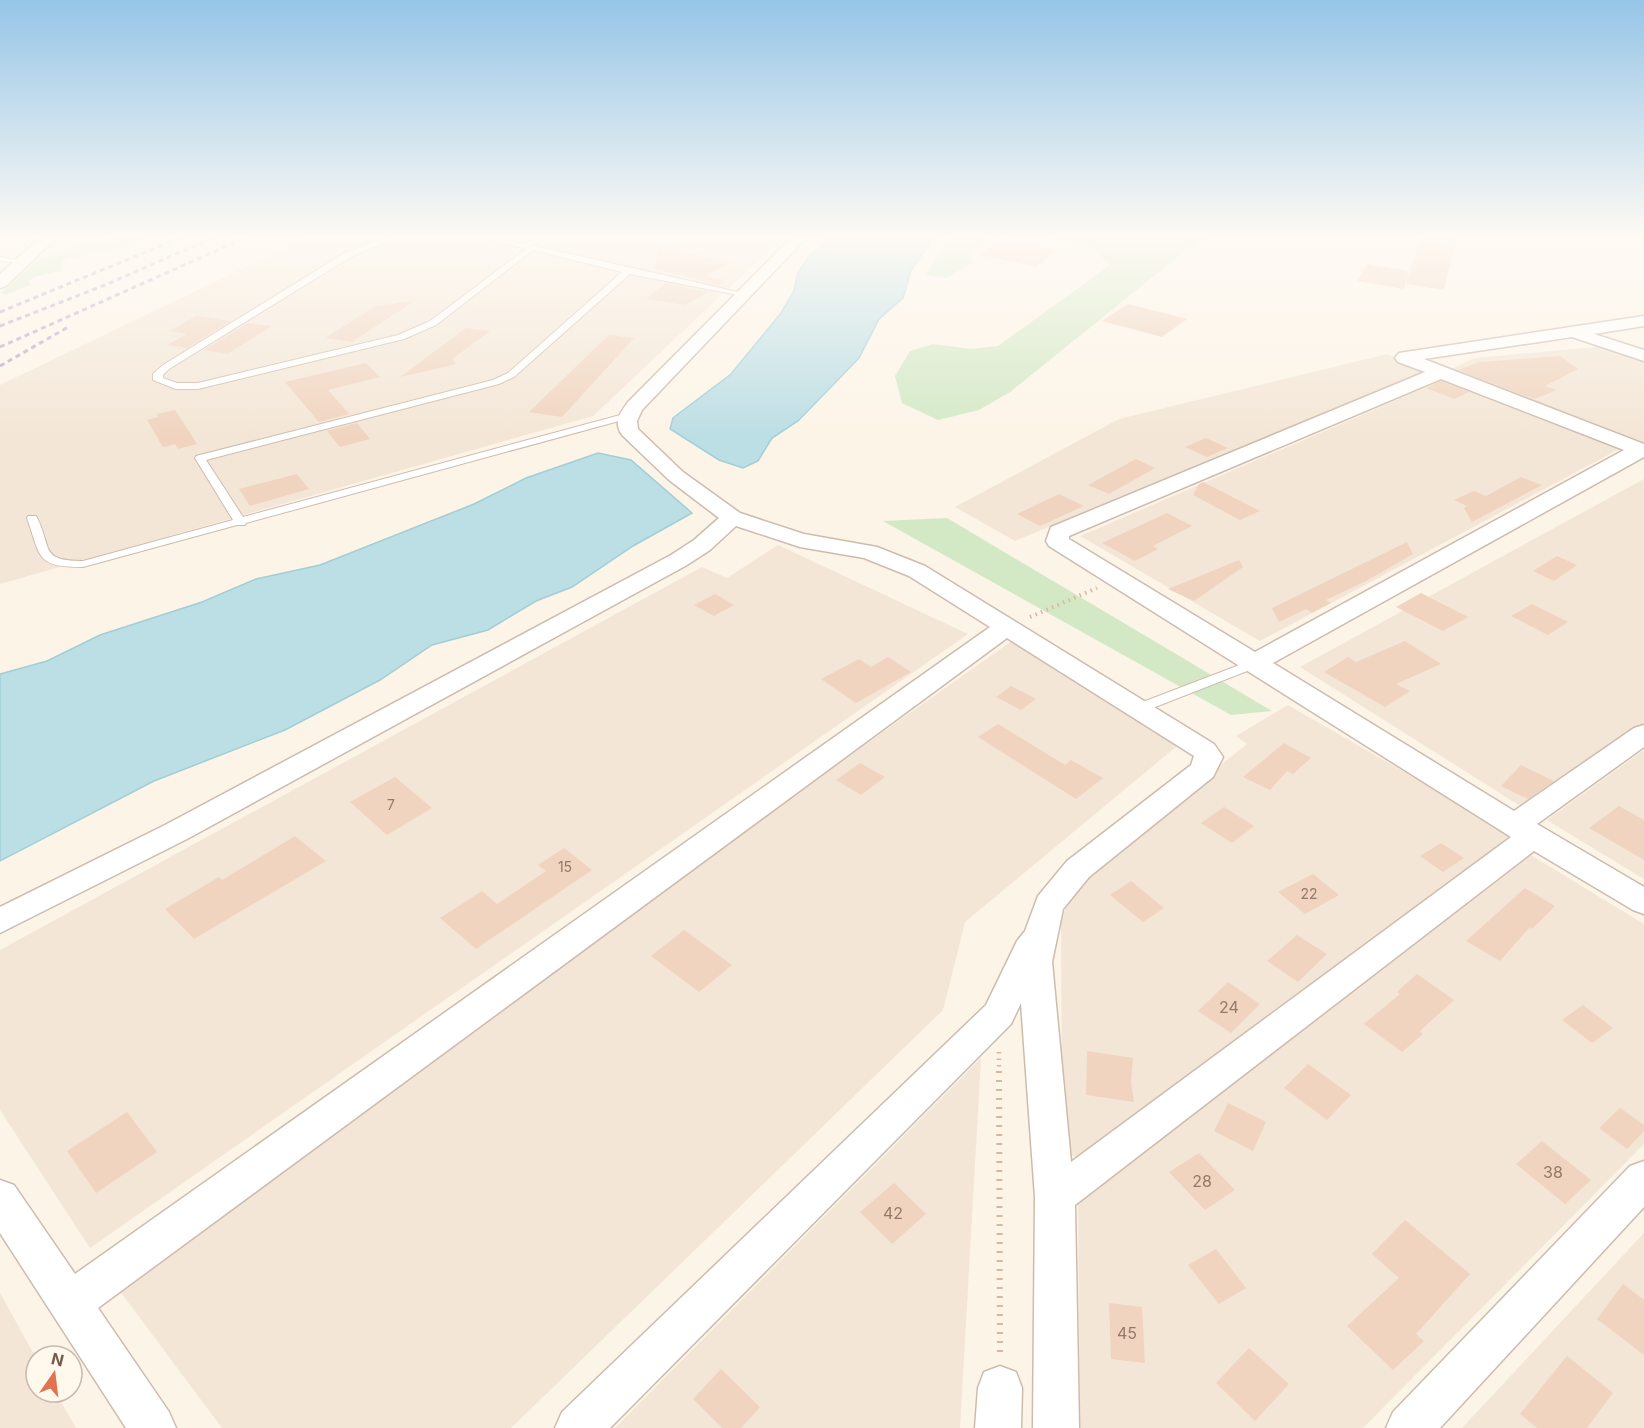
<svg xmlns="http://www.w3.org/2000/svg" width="1644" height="1428" font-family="Inter,sans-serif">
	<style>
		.residential { fill: #f3e6d6 }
		.green { fill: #d3e9c6 }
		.water { fill: #bcdee5; stroke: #a2ced6; stroke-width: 1.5 }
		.building { fill: #f0d4bf }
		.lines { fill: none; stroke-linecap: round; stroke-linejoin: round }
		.lane-casing { stroke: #cdbcad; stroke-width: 2 }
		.street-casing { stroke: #cdbcad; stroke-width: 3 }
		.path-far2 { stroke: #d5b7a2; stroke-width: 4; stroke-dasharray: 1.5 4.5; stroke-linecap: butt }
		.path-far1 { stroke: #d5b7a2; stroke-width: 4.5; stroke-dasharray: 1.5 5; stroke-linecap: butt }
		.path { stroke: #d5b7a2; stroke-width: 6; stroke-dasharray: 2 7; stroke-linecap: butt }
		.lane { fill: #fff; fill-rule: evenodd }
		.street { fill: #fff; fill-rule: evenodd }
		.rail { stroke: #b7a5c6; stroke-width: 3; stroke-dasharray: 5 4; stroke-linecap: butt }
		.labels { text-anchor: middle; stroke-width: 5; stroke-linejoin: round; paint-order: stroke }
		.number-label { font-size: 14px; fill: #947969 }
		.near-number-label { font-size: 16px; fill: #947969 }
	</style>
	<rect width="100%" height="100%" fill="#fcf4e7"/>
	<g class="residential">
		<path d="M308 237H783L593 416 0 584V385Z"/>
		<path d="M1606 346 1644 359V448L1444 372 1475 358Z"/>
		<path d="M1387 354 1426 370 1015 541 955 507 1119 419Z"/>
		<path d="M1448 378 1623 447 1260 641 1080 536Z"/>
		<path d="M1644 479V725L1525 809 1300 667Z"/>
		<path d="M778 545 968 634 90 1248 0 1110V950L702 567 727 578Z"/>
		<path d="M1016 638 1177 746 965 922 943 1010 511 1428H222L110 1278Z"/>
		<path d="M1288 705 1512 834 1089 1156H1062L1061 921 1078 878 1247 744 1236 736Z"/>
		<path d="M1644 750V879L1547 820Z"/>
		<path d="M1524 851 1644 924V1144L1363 1428H1080L1078 1200Z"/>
		<path d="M981 1058 960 1428H615Z"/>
		<path d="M1644 1233V1428H1462Z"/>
		<path d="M0 1293 36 1358V1392H55L76 1428H0Z"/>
	</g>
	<g class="green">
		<path d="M114 237H150L121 248 66 259 61 262V271L37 276 28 281 31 285 5 295 1 293 37 260 80 245 103 243Z"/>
		<path d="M950 237H988L968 253 973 262 946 278 926 275Z"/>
		<path d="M1038 237H1215L1196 242 1010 392 979 410 938 420 902 403 895 376 910 351 933 344 971 349 998 346 1110 265 1089 245Z"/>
		<path d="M947 518 1272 711 1231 715 883 521Z"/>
	</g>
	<g class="water">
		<path d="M832 237H934L911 270 903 298 879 319 859 358 798 421 772 438 758 461 743 468 719 460 670 429 673 418 731 374 781 313 794 291 798 272 809 256Z"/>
		<path d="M598 453 631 460 692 513 633 546 572 587 536 601 488 630 432 645 380 680 285 730 154 781 0 861V674L47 661 100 635 202 602 256 579 320 565 474 504 526 478Z"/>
	</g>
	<g class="building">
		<path d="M1421 237H1457L1444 290 1406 284Z"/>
		<path d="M1001 239 1057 250 1036 267 980 255Z"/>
		<path d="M658 247 730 262 705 276 726 281 719 285 655 269Z"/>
		<path d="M1367 264 1409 271 1404 289 1357 281Z"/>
		<path d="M666 283 708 292 685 305 646 299Z"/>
		<path d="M414 301 352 342 325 338 376 306Z"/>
		<path d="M1128 304 1187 319 1162 337 1102 321Z"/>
		<path d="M196 316 231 321 187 348 167 345 187 334 169 331Z"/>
		<path d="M248 323 272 326 227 354 204 350Z"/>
		<path d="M466 328 490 331 452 359 457 364 400 377Z"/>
		<path d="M609 335 634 338 562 417 529 412Z"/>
		<path d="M1560 356 1578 369 1545 386 1557 390 1534 399 1458 370 1480 362Z"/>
		<path d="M366 363 380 377 328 390 349 414 319 422 285 382Z"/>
		<path d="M1441 381 1469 392 1454 399 1426 388Z"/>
		<path d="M175 410 179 416 197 444 178 449 175 444 163 447 147 420 158 417 157 414Z"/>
		<path d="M357 423 370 439 340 447 327 431Z"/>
		<path d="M1206 438 1228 448 1207 457 1185 447Z"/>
		<path d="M1136 459 1155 468 1109 494 1088 485Z"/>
		<path d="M297 474 309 489 250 506 239 489Z"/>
		<path d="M1521 477 1542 485 1472 522 1464 508 1467 506 1454 500 1474 491 1486 496Z"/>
		<path d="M1203 482 1260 511 1240 520 1193 495 1199 484Z"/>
		<path d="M1059 494 1084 506 1040 526 1017 514Z"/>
		<path d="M1167 513 1192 526 1153 546 1158 549 1135 561 1102 543Z"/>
		<path d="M1407 542 1413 554 1368 580 1326 600 1331 603 1312 613 1306 609 1279 622 1272 608Z"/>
		<path d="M1557 556 1577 565 1554 581 1533 571Z"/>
		<path d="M1239 560 1243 567 1194 601 1168 589Z"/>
		<path d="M1421 593 1468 617 1443 631 1396 607Z"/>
		<path d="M715 594 734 605 714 616 694 605Z"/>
		<path d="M1532 604 1568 622 1548 635 1511 616Z"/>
		<path d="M1405 641 1441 664 1396 684 1410 691 1385 707 1324 672 1348 657 1356 662Z"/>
		<path d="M888 657 911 672 856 703 821 679 859 659 871 667Z"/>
		<path d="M1011 686 1036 699 1021 710 996 697Z"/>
		<path d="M998 724 1065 765 1071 760 1103 778 1076 799 978 737Z"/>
		<path d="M1284 743 1311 758 1293 774 1287 771 1270 790 1243 777Z"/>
		<path d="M860 763 885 777 861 795 836 780Z"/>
		<path d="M1521 765 1554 781 1528 799 1501 786Z"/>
		<path d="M395 777 432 808 387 835 350 802Z"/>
		<path d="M1619 806 1644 820V860L1589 828Z"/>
		<path d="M1224 807 1254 826 1232 843 1201 823Z"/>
		<path d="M295 836 326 861 194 939 165 909 219 877 222 880Z"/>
		<path d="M1441 843 1464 858 1443 872 1420 856Z"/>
		<path d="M564 848 592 870 476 949 440 918 482 891 497 904 546 871 538 865Z"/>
		<path d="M1313 874 1339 895 1305 914 1278 892Z"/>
		<path d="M1131 881 1164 908 1143 922 1110 895Z"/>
		<path d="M1525 888 1555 906 1532 929 1530 927 1500 961 1466 941Z"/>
		<path d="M684 930 732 965 699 992 651 956Z"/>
		<path d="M1297 935 1327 954 1298 982 1267 961Z"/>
		<path d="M1417 974 1454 1000 1420 1031 1423 1034 1402 1052 1364 1024 1400 994 1397 992Z"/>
		<path d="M1228 982 1260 1004 1231 1033 1198 1011Z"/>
		<path d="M1583 1005 1613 1028 1592 1043 1562 1020Z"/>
		<path d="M1087 1051 1133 1058 1131 1083 1134 1102 1086 1095Z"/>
		<path d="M1308 1064 1351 1095 1327 1120 1284 1088Z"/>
		<path d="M1228 1103 1266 1122 1253 1151 1214 1131Z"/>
		<path d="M1620 1108 1644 1125V1131L1627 1149 1599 1128Z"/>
		<path d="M127 1112 157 1152 96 1193 67 1151Z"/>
		<path d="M1542 1141 1591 1180 1565 1204 1516 1164Z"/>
		<path d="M1199 1153 1235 1190 1205 1210 1169 1172Z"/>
		<path d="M894 1183 926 1214 892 1244 860 1212Z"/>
		<path d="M1405 1220 1470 1274 1416 1334 1424 1341 1393 1370 1347 1326 1399 1278 1372 1254Z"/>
		<path d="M1216 1249 1246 1288 1219 1304 1188 1265Z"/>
		<path d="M1623 1284 1644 1300V1355L1597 1319Z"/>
		<path d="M1109 1303 1142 1307 1145 1363 1111 1359Z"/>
		<path d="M1249 1348 1289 1384 1255 1421 1216 1383Z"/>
		<path d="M1567 1356 1613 1393 1587 1428H1537L1520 1414Z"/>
		<path d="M721 1369 760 1407 741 1428H722L693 1399Z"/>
	</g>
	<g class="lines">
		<g class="lane-casing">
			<g id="lane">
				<path d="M386 237H397L349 258 169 369 163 375V378L177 383H198L398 335 430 321 526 249 483 237C497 237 509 243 522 243 531 243 540 237 550 237L531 245 747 294 743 296 630 274 514 377 499 384 206 460 243 517 624 414H630V418L246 523 245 525H237L83 567C36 567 41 558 27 518L28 516H36C53 547 38 561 83 561L233 520 195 458 196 456 493 380 508 373 622 272 533 250 436 325 404 339 198 389H176L153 380V374L163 365 343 254Z"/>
				<path d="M0 257 25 261 21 263 0 261Z"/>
				<path d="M1255 659 1261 663 1260 666 1145 711 1140 712 1133 708 1135 705Z"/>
			</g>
		</g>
		<g class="street-casing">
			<g id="street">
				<path d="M41 237H57L6 286 0 288V274Z"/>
				<path d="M792 237H807L642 410 637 421 638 429 683 472 740 513 804 534 877 547 925 566 1214 744 1223 757 1213 777 1089 877 1063 909 1052 962 1071 1162 1511 837 1049 546 1046 541 1051 527 1425 372 1398 362 1395 358 1399 353 1644 316V326L1594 334 1644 350V361L1572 337 1424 359 1644 444V457L1273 663 1514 811 1634 728 1644 725V747L1537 824 1644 887V914L1633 910 1534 851 1075 1205 1079 1428H1033L1035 1197 1021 1003 1011 1024 610 1428H555L562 1412 986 1005 1017 941 1025 931 1038 896 1067 861 1191 765 1194 756 1007 638 98 1308 169 1412 176 1428H126L0 1233V1180L14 1185 75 1274 990 627 909 576 864 558 800 547 736 526 710 550 687 565 187 839 0 933V907L165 825 671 555 694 540 719 518 669 480 622 435C613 422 620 413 628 402ZM1441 379 1624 450 1255 652 1069 539V536Z"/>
				<path d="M1644 1161V1207L1440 1428H1386L1393 1412 1630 1166Z"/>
				<path d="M1000 1366 1016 1372 1022 1388 1021 1428H975L978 1388 984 1372Z"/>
			</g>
		</g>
		<path class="path-far2" d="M1030 617 1097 588"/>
		<path class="path-far1" d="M999 1052V1072"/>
		<path class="path" d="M999 1071 1000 1357"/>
		<use href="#lane" class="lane"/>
		<use href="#street" class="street"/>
		<g class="rail">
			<path d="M0 312 182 237"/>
			<path d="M0 326 105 285 215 237"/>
			<path d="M0 347 247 237"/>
			<path d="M0 366 70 326"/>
		</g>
	</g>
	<linearGradient id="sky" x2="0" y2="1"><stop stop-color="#96c5e7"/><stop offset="0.54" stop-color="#fefaf4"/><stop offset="1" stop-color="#fefaf4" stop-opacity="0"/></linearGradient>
	<rect width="1644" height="437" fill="url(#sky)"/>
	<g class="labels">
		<g class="number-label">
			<text x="391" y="810">7</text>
			<text x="565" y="872">15</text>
			<text x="1309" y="899">22</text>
		</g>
		<g class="near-number-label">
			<text x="1229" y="1013">24</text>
			<text x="1553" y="1178">38</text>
			<text x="1202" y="1187">28</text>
			<text x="893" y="1219">42</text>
			<text x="1127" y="1339">45</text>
		</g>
	</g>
	<g transform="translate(54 1374) rotate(14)"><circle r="28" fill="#fef8ed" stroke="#c7b9ad" stroke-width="1.5"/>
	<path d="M0-4.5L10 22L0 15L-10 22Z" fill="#e17350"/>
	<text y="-9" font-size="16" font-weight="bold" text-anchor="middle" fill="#755b4c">N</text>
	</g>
</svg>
